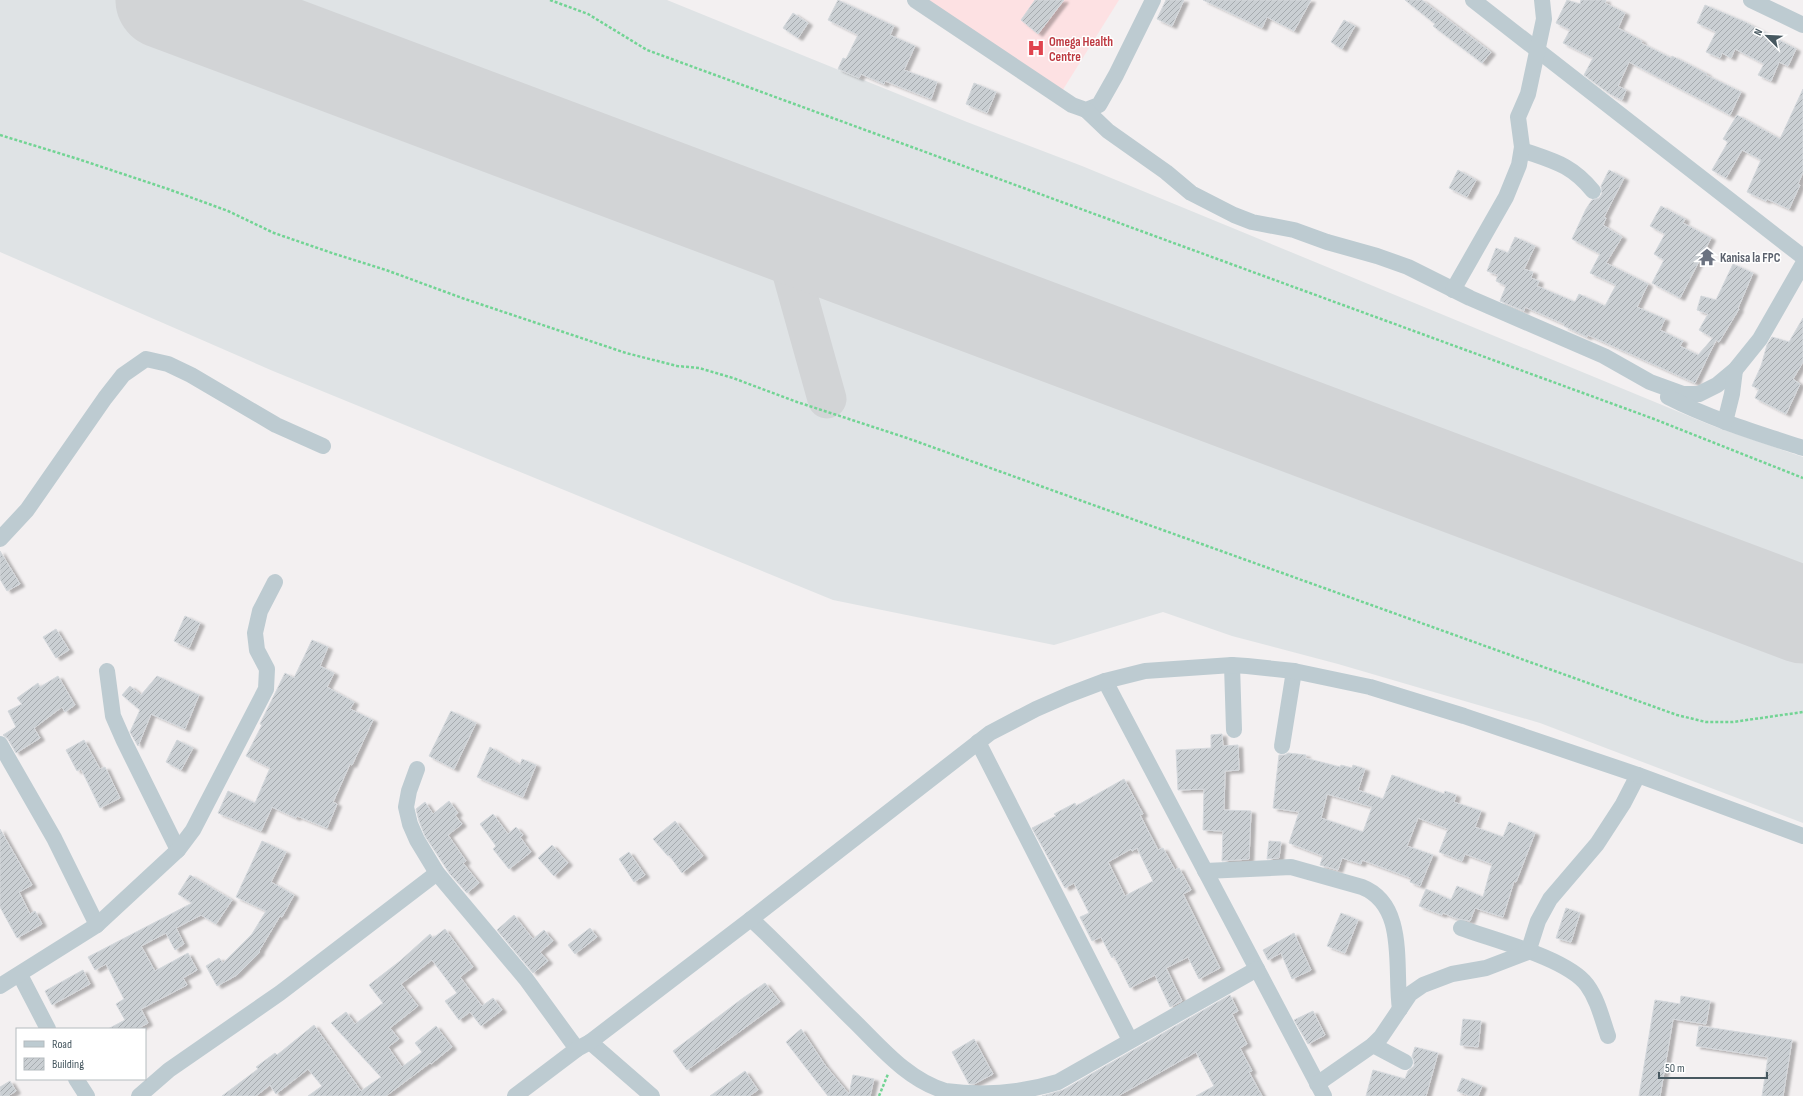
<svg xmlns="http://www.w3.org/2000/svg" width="1803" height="1096" font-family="'Sofia Sans Condensed',sans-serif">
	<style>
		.medical { fill: #fde1e3 }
		.airport { fill: #dfe3e5 }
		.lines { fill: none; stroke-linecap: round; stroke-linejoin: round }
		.taxiway { stroke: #d2d4d6; stroke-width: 39 }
		.runway { stroke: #d2d4d6; stroke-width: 97 }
		.building { fill: url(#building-hatch); stroke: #d4d8dc; fill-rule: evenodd; filter: url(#shadow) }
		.path { stroke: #72d494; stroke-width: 2.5; stroke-dasharray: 3 2; stroke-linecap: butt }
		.street { stroke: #bdcbd1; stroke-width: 16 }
		.labels { text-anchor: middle; stroke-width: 3; stroke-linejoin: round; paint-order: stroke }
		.health-label { font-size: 13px; font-weight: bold; fill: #be3a42; stroke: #fff; text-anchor: start }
		.worship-label { font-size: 13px; font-weight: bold; fill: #5b616d; stroke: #fff; text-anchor: start }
	</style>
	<defs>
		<pattern id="building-hatch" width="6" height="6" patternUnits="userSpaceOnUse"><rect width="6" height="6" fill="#cacfd3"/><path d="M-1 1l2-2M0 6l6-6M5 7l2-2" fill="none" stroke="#a6abaf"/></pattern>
		<filter id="shadow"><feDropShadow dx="4.5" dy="2.5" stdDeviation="1" flood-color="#0004"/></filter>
	</defs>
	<rect width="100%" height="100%" fill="#f3f0f1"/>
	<path class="medical" d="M907 0H1119L1059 96Z"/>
	<path class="airport" d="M0 0H667L967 122 1082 166 1713 426 1803 457V823L1540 723 1338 664 1232 636 1163 612 1054 645 833 600 273 371 0 252Z"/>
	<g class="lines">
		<path class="taxiway" d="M780 231 827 399"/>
		<path class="runway" d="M164 0 1803 615"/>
	</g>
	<g class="building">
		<path d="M838 0 894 26 890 35 915 46 904 70 937 82 931 99 885 81 884 84 861 74 859 78 838 69 843 58 846 59 858 35 828 20Z"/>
		<path d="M1035 0H1064L1038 34 1021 20Z"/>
		<path d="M1166 0H1184L1172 26 1157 19Z"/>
		<path d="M1203 0H1311L1294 31 1267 17 1262 28Z"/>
		<path d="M1405 0H1422L1491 52 1482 63 1433 26 1435 24Z"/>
		<path d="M1567 0 1580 4 1581 0H1606L1605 3 1625 13 1618 28 1642 41 1641 43 1671 58 1672 56 1686 63 1707 74 1706 75 1741 92 1730 115 1629 62 1618 86 1626 90 1622 100 1610 94 1584 75 1593 58 1563 43 1570 30 1556 23Z"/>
		<path d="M1705 5 1745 22 1796 49 1788 66 1779 62 1771 81 1758 75 1764 64 1735 49 1731 58 1722 53 1720 58 1706 52 1716 32 1697 23Z"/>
		<path d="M793 13 808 23 798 38 783 28Z"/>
		<path d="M1344 20 1355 26 1342 49 1331 42Z"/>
		<path d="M974 83 996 92 987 113 966 104Z"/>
		<path d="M1803 89V172L1798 184 1800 185 1789 209 1767 199 1766 201 1747 192 1761 160 1742 150 1726 178 1712 170 1728 142 1723 139 1737 115 1780 139Z"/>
		<path d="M1458 170 1476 180 1467 197 1449 188Z"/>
		<path d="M1609 170 1624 178 1604 217 1606 218 1603 225 1622 237 1606 263 1648 284 1637 307 1665 319 1660 330 1683 341 1680 346 1698 355 1713 338 1699 330 1708 314 1697 310 1701 296 1716 300 1733 264 1753 273 1738 308 1739 309 1719 342 1716 340 1695 383 1588 335 1587 337 1564 326V324L1525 307 1524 311 1500 301 1506 286 1496 281 1498 275 1487 271 1496 248 1508 253 1515 237 1535 246 1524 269 1533 272 1531 278 1539 281 1537 286 1575 302 1579 294 1605 306 1616 285 1590 273 1600 254 1572 239 1586 209 1592 200 1599 198 1602 194 1601 186Z"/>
		<path d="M1661 206 1685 219 1683 223 1711 238 1680 298 1652 283 1664 260 1654 254 1665 234 1650 226Z"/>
		<path d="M1803 318V362L1793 379 1800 384 1786 414 1755 398 1759 389 1752 386 1761 366 1767 345 1772 337 1789 342Z"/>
		<path d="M0 551 20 584 7 591 0 579Z"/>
		<path d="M185 616 200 623 189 648 174 641Z"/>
		<path d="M56 629 69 650 56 658 43 637Z"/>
		<path d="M312 640 328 647 320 666 334 673 327 687 354 702 350 709 373 720 352 765 350 764 333 802 337 804 327 828 297 816 296 818 272 807 261 831 218 813 228 791 255 803 270 768 246 756 262 725 260 724 285 673 294 678Z"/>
		<path d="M58 676 75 705 65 712 62 707 34 728 40 738 16 753 8 739 3 735 16 727 8 711 22 704 17 698 38 683 40 687Z"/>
		<path d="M157 676 199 695 185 729 151 714 138 746 130 732 140 710 122 695 130 686 141 695Z"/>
		<path d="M451 711 476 723 454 769 429 756Z"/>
		<path d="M1222 734 1223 746 1238 745 1239 770 1225 771 1224 810 1251 811 1249 859 1222 861 1223 831 1203 830 1204 789 1178 790 1176 750 1211 748V735Z"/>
		<path d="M84 740 100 769 105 767 120 798 100 808 81 769 77 771 66 750Z"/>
		<path d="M177 740 193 748 181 770 166 762Z"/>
		<path d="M490 747 520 765 522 759 536 765 523 797 477 777Z"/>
		<path d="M1288 753 1306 755 1305 758 1340 767 1341 765 1352 768 1353 765 1365 769 1358 790 1383 799 1392 775 1444 794 1445 791 1456 795 1454 802 1481 811 1475 827 1503 837 1509 822 1535 833 1516 882 1514 881 1503 917 1475 908 1470 921 1458 919 1443 913 1442 915 1419 906 1426 889 1451 900 1457 886 1483 897 1492 864 1465 854 1462 861 1439 852 1448 829 1418 818 1407 846 1433 855 1420 886 1410 882 1411 878 1362 860 1361 864 1342 858 1338 870 1320 865 1323 856 1289 843 1299 812 1273 808 1279 755H1285ZM1327 794 1372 807 1363 832 1321 818Z"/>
		<path d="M1124 779 1143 814 1140 815 1158 850 1163 848 1175 870 1179 868 1191 890 1183 894 1220 968 1199 979 1188 957 1166 968 1182 1001 1170 1007 1155 975 1130 988 1114 956 1112 958 1101 937 1092 941 1080 917 1089 913 1074 883 1065 888 1032 828 1056 816 1054 814 1075 803 1076 806ZM1137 848 1153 881 1125 896 1108 862 1131 849 1132 851Z"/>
		<path d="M449 801 458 813 455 815 462 824 448 835 466 861 463 863 479 883 467 893 450 874 425 836 419 821 416 809 425 802 433 814Z"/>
		<path d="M493 814 508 834 516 827 523 835 520 837 531 852 509 869 493 849 496 846 480 824Z"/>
		<path d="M675 821 703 856 682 873 669 855 668 856 653 839Z"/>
		<path d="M0 829 32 885 19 892 30 914 35 911 42 924 17 938 0 907Z"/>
		<path d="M262 841 286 852 271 882 294 895 282 917 280 916 259 951 260 952 237 975 217 986 206 966 219 958 223 963 252 934 266 911 236 897Z"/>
		<path d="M1269 841 1281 842 1279 858 1267 859Z"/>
		<path d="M552 845 568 863 554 876 538 858Z"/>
		<path d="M629 852 645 875 634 882 619 859Z"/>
		<path d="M190 875 232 900 216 924 201 915 176 928 184 944 175 950 166 933 141 946 155 971 188 953 197 970 183 978 187 985 141 1009 148 1023 137 1029H108L125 1020 116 1004 124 999 106 964 95 970 88 957 192 903 178 894Z"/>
		<path d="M1566 908 1580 913 1571 942 1556 938Z"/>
		<path d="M1341 913 1358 920 1345 953 1327 946Z"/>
		<path d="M514 915 533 939 544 930 553 941 540 952 548 961 533 973 497 930Z"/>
		<path d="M590 928 597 937 575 954 568 945Z"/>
		<path d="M445 929 473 967 460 977 482 1006 493 998 502 1010 481 1026 470 1012 459 1020 445 1001 457 993 432 960 401 984 418 1006 390 1028 399 1039 388 1047 402 1067 422 1052 415 1043 436 1026 452 1047 431 1064 430 1063 386 1096H308L322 1086 308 1069 276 1094 270 1085 256 1096H222L258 1069 256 1067 275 1053 277 1055 314 1025 361 1091 381 1077 331 1023 346 1012 355 1024 383 1003 369 985 400 961 430 934 433 938Z"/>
		<path d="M1294 933 1311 970 1292 979 1281 953 1268 960 1263 950Z"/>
		<path d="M83 970 90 984 52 1005 45 991Z"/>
		<path d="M765 983 780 1002 687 1070 673 1051 743 998Z"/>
		<path d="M1230 995 1238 1011 1232 1014 1247 1044 1240 1048 1252 1071 1249 1072 1262 1096H1196L1214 1086 1196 1052 1118 1096H1042L1063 1090Z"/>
		<path d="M1681 996 1710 1001 1706 1024 1673 1019 1660 1096H1639L1655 1000 1680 1004Z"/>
		<path d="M1313 1011 1325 1035 1308 1044 1294 1020Z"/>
		<path d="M1463 1019 1481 1021 1478 1047 1460 1045Z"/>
		<path d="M1699 1026 1792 1040 1783 1096H1762L1768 1057 1696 1046Z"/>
		<path d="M801 1029 825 1065 849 1094 853 1075 874 1079 870 1096H828L786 1042Z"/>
		<path d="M974 1039 993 1074 974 1084H969L952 1052Z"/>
		<path d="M1415 1047 1438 1053 1426 1096H1366L1373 1070 1405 1079 1408 1071 1414 1066V1061L1412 1056Z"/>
		<path d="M745 1071 758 1090 749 1096H710Z"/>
		<path d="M1462 1078 1482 1086 1478 1096H1470L1457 1091Z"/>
		<path d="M10 1081 16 1091 8 1096H0V1087Z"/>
	</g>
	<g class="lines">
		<g class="path">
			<path d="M550 0 588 14 647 50 1654 419 1803 478"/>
			<path d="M0 135 78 159 168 189 228 211 274 233 335 254 386 270 462 298 626 353 677 366 699 368 733 378 797 402 907 438 1677 715 1706 722H1733L1803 712"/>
			<path d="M879 1096 888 1074"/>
		</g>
		<g class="street">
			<path d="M915 0 1072 105 1086 110 1099 105 1116 75 1153 0"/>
			<path d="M1473 0 1803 257"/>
			<path d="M1751 0 1803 25"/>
			<path d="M1086 110 1108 131 1166 172 1191 193 1234 215 1252 222 1294 230 1327 242 1377 256 1408 267 1470 298 1604 356 1650 382 1683 394H1699L1717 385 1735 370 1760 339 1803 264"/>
			<path d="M1522 150C1553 161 1571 164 1593 191"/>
			<path d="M1453 290 1506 197 1519 165 1522 147 1518 117 1528 94 1544 19 1542 0"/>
			<path d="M1668 397C1711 419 1757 433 1803 448"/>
			<path d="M1725 422 1732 394 1735 370"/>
			<path d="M0 539 27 510 105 398 123 375 146 359 168 364 191 375 276 425 323 446"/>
			<path d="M1232 665 1234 730"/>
			<path d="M107 671 113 716 124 741 178 850"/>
			<path d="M1105 681 1324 1096"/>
			<path d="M978 742 1130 1040"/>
			<path d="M0 744 54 838 97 925"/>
			<path d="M1282 746 1294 671"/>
			<path d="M417 769 409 791 406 807 410 824 417 840 437 873 526 979 577 1049"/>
			<path d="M1205 871 1291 867 1362 887C1408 905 1394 970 1400 1009"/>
			<path d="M751 919C786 951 818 986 852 1019 880 1046 906 1079 945 1091 982 1096 1022 1093 1058 1082L1257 969"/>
			<path d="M1461 928C1493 940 1567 958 1587 985 1598 1000 1602 1019 1608 1036"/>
			<path d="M20 975 48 1029"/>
			<path d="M0 986 97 925 178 850 193 830 266 689 267 669 257 650 255 633 260 611 275 582"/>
			<path d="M590 1042 652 1096"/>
			<path d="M1373 1045 1405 1062"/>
			<path d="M76 1079 87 1096"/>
			<path d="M1317 1084 1373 1045 1381 1037 1410 994 1423 985 1452 974 1486 968 1528 952 1538 921 1550 899 1597 844 1623 804 1638 775"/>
			<path d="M139 1096 169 1070 280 993 437 873"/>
			<path d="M515 1096 577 1049 590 1042 751 919 990 733 1036 709 1068 695 1105 681 1145 671 1232 665 1247 666 1294 671 1370 687 1464 716 1638 775 1803 836"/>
		</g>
	</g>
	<defs>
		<g id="hospital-bare" transform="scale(1.38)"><path d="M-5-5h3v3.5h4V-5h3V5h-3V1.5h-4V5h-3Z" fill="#e0444e" stroke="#fff" stroke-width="2.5" paint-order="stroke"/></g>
		<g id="temple-bare" transform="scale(1.38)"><path d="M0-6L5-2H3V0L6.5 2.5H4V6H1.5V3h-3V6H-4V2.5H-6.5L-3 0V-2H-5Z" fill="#6b7280" stroke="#fff" stroke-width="2.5" paint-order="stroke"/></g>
	</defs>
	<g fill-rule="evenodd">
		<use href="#hospital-bare" x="1036" y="48"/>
		<use href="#temple-bare" x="1707" y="257"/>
	</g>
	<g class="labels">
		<g class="health-label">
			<text x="1049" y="46">Omega Health<tspan x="1049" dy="15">Centre</tspan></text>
		</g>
		<g class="worship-label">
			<text x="1720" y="262">Kanisa la FPC</text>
		</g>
	</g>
	<rect x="16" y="1028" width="130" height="52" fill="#ffffff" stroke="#b5bcbf"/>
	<rect x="24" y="1041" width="20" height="6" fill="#bdcbd1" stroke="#b5bcbf"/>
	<text x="52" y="1048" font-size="12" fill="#475860">Road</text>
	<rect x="24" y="1058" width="20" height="12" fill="url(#building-hatch)" stroke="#b5bcbf"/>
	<text x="52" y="1068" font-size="12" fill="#475860">Building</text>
	<g transform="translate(1767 36) rotate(294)" stroke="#ffffff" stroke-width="3" paint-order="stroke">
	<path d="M0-3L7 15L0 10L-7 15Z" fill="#475860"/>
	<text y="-6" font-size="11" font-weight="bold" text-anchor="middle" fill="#475860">N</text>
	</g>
	<path d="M1659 1072v6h108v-6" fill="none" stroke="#475860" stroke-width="2"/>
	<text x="1665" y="1072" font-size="12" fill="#475860" stroke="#ffffff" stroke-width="3" paint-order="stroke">50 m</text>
</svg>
